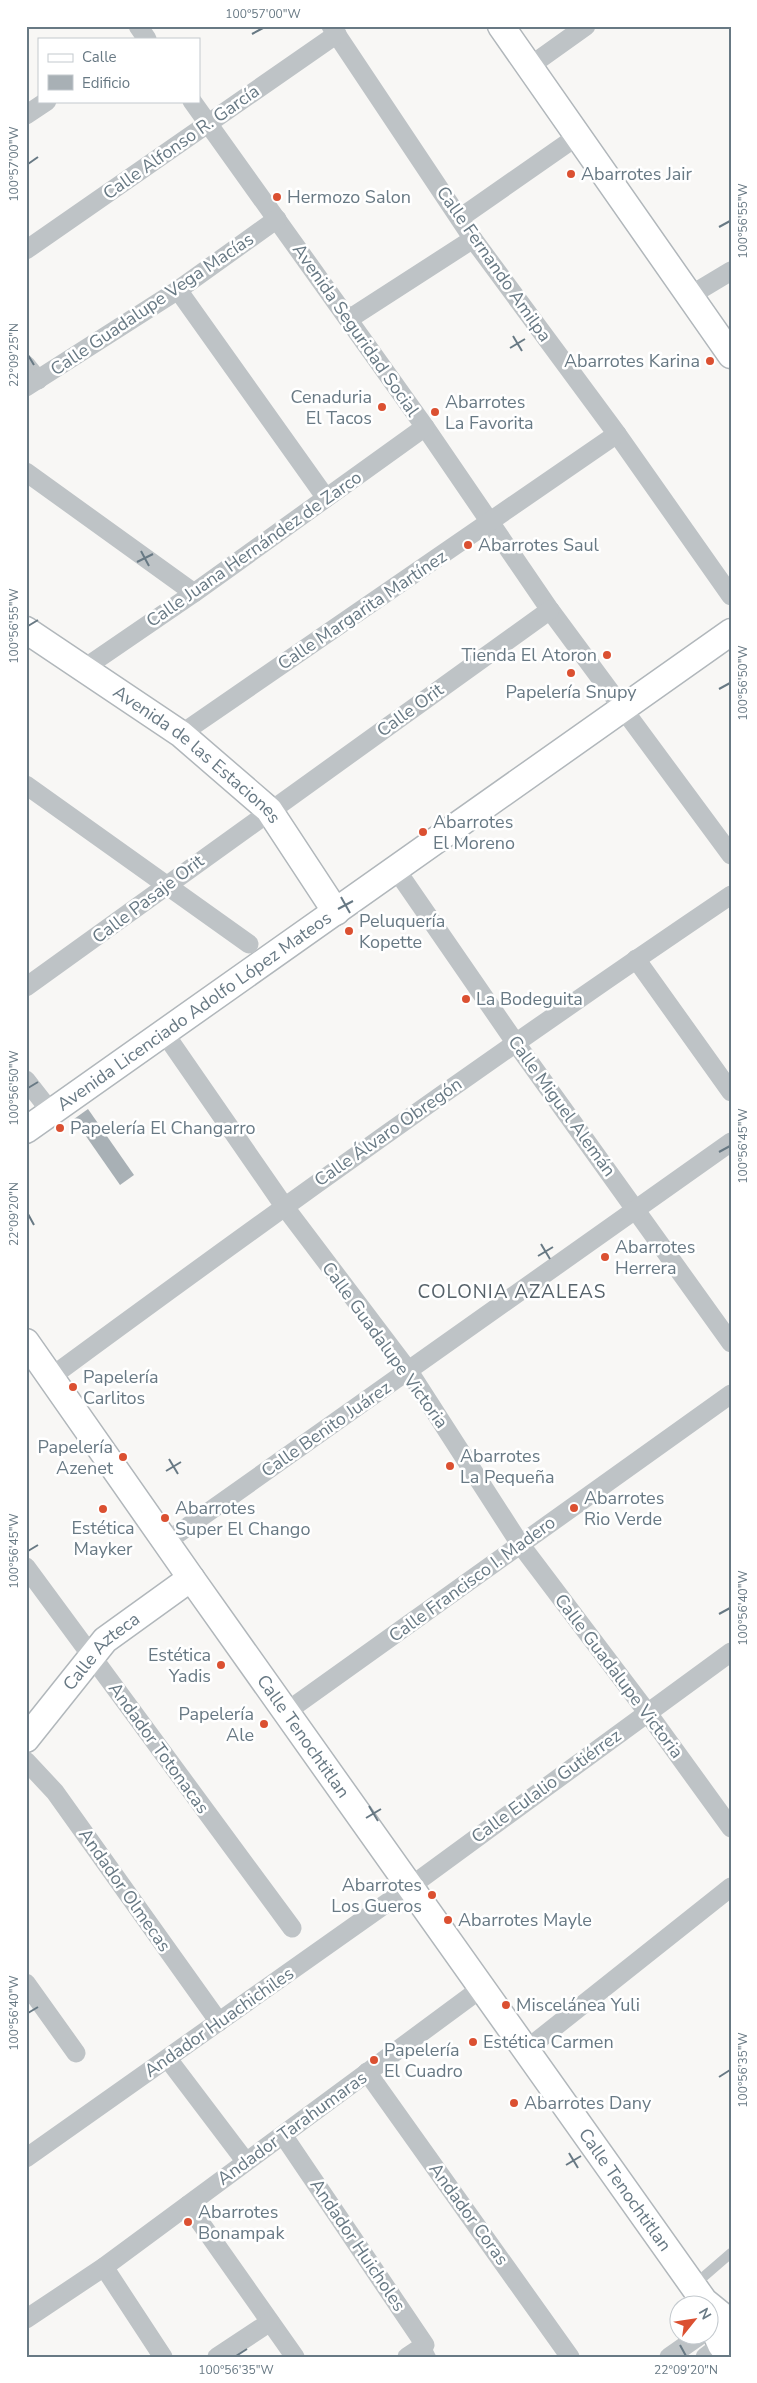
<svg xmlns="http://www.w3.org/2000/svg" width="757" height="2383" font-family="'Nunito Sans',sans-serif">
	<style>
		.building { fill: #a8b0b5 }
		.lines { fill: none; stroke-linecap: round; stroke-linejoin: round }
		.secondary-casing { stroke: #b1b7bb; stroke-width: 29 }
		.lane { stroke: #bec3c6; stroke-width: 10 }
		.street { stroke: #bec3c6; stroke-width: 19 }
		.secondary { stroke: #fff; stroke-width: 26 }
		.ticks { fill: none; stroke: #687984; stroke-width: 2 }
		.poi-dot { fill: #db5031; stroke: #fff; stroke-width: 2 }
		.labels { text-anchor: middle; stroke-width: 5; stroke-linejoin: round; paint-order: stroke }
		.street-label { font-size: 18px; fill: #687984; stroke: #fff }
		.poi-label { font-size: 18px; fill: #687984; stroke: #fff; text-anchor: start }
		.neighbourhood-label { font-size: 19px; letter-spacing: 1px; fill: #56626a; stroke: #fff }
		.neatline { fill: none; stroke: #687984; stroke-width: 2 }
		.ticks-label { font-size: 12px; text-anchor: middle; fill: #687984 }
	</style>
	<rect width="100%" height="100%" fill="#f8f7f5"/>
	<path class="building" d="M88 1109 134 1175 120 1185 74 1119Z"/>
	<g class="lines">
		<g class="secondary-casing">
			<g id="secondary">
				<path d="M501 26 731 355"/>
				<path id="s1" d="M26 630 181 734 269 810 336 912"/>
				<path id="s2" d="M26 1130 731 632"/>
				<path id="s3" d="M26 1342 191 1578 704 2301 731 2323"/>
				<path id="s4" d="M26 1739 105 1640 191 1578"/>
				<path d="M710 2320 721 2345 730 2357"/>
			</g>
		</g>
		<g class="lane">
			<path d="M694 2285 731 2253"/>
			<path d="M425 2345 431 2357"/>
		</g>
		<g class="street">
			<path d="M138 26 147 39"/>
			<path d="M331 26 473 239 617 434 731 596"/>
			<path d="M530 66 586 26"/>
			<path d="M192 101 425 427 550 610 731 855"/>
			<path d="M26 115 47 101"/>
			<path d="M460 218 579 135"/>
			<path d="M26 250 337 34"/>
			<path d="M178 290 326 498"/>
			<path d="M691 295 731 271"/>
			<path d="M349 319 473 239"/>
			<path d="M26 365 38 380"/>
			<path d="M26 387 178 290 277 219"/>
			<path d="M26 472 194 593"/>
			<path d="M83 669 194 593 425 427"/>
			<path d="M181 734 617 434"/>
			<path d="M26 785 249 944"/>
			<path d="M395 868 515 1042 731 1343"/>
			<path d="M636 959 731 1092"/>
			<path d="M26 987 550 610"/>
			<path d="M163 1031 284 1206 408 1370 520 1544 647 1712 731 1828"/>
			<path d="M26 1080 51 1112"/>
			<path d="M51 1377C275 1212 500 1051 731 895"/>
			<path d="M166 1542 731 1142"/>
			<path d="M26 1567 292 1928"/>
			<path d="M286 1712 731 1394"/>
			<path d="M26 1761 55 1792 219 2022"/>
			<path d="M26 1983 76 2053"/>
			<path d="M527 2049 731 1887"/>
			<path d="M168 2059 246 2162"/>
			<path d="M367 2072 570 2357"/>
			<path d="M283 2135 425 2345 407 2357"/>
			<path d="M26 2158 411 1886 731 1652"/>
			<path d="M188 2205 295 2357"/>
			<path d="M104 2267 163 2357"/>
			<path d="M26 2319 104 2267 483 1987"/>
			<path d="M217 2357 270 2322"/>
			<path d="M669 2357 699 2336"/>
			<path d="M705 2357 730 2338"/>
		</g>
		<use href="#secondary" class="secondary"/>
	</g>
	<path class="ticks" d="M252 34 263 28M28 164 38 157M719 227 730 221M513 336 522 351M510 348 525 339M28 355 34 365M141 551 149 566M137 562 153 554M28 626 38 620M719 689 730 683M341 897 350 913M338 909 353 901M28 1088 38 1082M719 1152 730 1146M28 1214 34 1225M541 1244 550 1259M538 1256 553 1247M169 1459 178 1474M166 1471 181 1462M28 1551 38 1545M719 1614 730 1608M369 1806 378 1821M366 1818 381 1809M28 2013 38 2007M719 2077 730 2070M569 2153 578 2168M566 2165 581 2156M680 2345 686 2356M236 2356 247 2349"/>
	<g class="poi-dot">
		<circle cx="571" cy="174" r="5"/>
		<circle cx="277" cy="197" r="5"/>
		<circle cx="710" cy="361" r="5"/>
		<circle cx="382" cy="407" r="5"/>
		<circle cx="435" cy="412" r="5"/>
		<circle cx="468" cy="545" r="5"/>
		<circle cx="607" cy="655" r="5"/>
		<circle cx="571" cy="673" r="5"/>
		<circle cx="423" cy="832" r="5"/>
		<circle cx="349" cy="931" r="5"/>
		<circle cx="466" cy="999" r="5"/>
		<circle cx="60" cy="1128" r="5"/>
		<circle cx="605" cy="1257" r="5"/>
		<circle cx="73" cy="1387" r="5"/>
		<circle cx="123" cy="1457" r="5"/>
		<circle cx="450" cy="1466" r="5"/>
		<circle cx="574" cy="1508" r="5"/>
		<circle cx="103" cy="1509" r="5"/>
		<circle cx="165" cy="1518" r="5"/>
		<circle cx="221" cy="1665" r="5"/>
		<circle cx="264" cy="1724" r="5"/>
		<circle cx="432" cy="1895" r="5"/>
		<circle cx="448" cy="1920" r="5"/>
		<circle cx="506" cy="2005" r="5"/>
		<circle cx="473" cy="2042" r="5"/>
		<circle cx="374" cy="2060" r="5"/>
		<circle cx="514" cy="2103" r="5"/>
		<circle cx="188" cy="2222" r="5"/>
	</g>
	<g class="labels">
		<g class="street-label">
			<text transform="translate(181 142) rotate(-35)" y="6">Calle Alfonso R. García</text>
			<text transform="translate(494 264) rotate(55)" y="6">Calle Fernando Amilpa</text>
			<text transform="translate(152 304) rotate(-34)" y="6">Calle Guadalupe Vega Macías</text>
			<text transform="translate(356 330) rotate(55)" y="6">Avenida Seguridad Social</text>
			<text transform="translate(254 549) rotate(-35)" y="6">Calle Juana Hernández de Zarco</text>
			<text transform="translate(362 610) rotate(-34)" y="6">Calle Margarita Martínez</text>
			<text transform="translate(410 710) rotate(-36)" y="6">Calle Orit</text>
			<text dy="6" stroke="none"><textPath href="#s1" startOffset="212">Avenida de las Estaciones</textPath></text>
			<text transform="translate(148 899) rotate(-37)" y="6">Calle Pasaje Orit</text>
			<text dy="6" stroke="none"><textPath href="#s2" startOffset="206">Avenida Licenciado Adolfo López Mateos</textPath></text>
			<text transform="translate(562 1106) rotate(54)" y="6">Calle Miguel Alemán</text>
			<text transform="translate(388 1132) rotate(-35)" y="6">Calle Álvaro Obregón</text>
			<text transform="translate(385 1345) rotate(54)" y="6">Calle Guadalupe Victoria</text>
			<text transform="translate(326 1429) rotate(-35)" y="6">Calle Benito Juárez</text>
			<text transform="translate(472 1579) rotate(-36)" y="6">Calle Francisco I. Madero</text>
			<text dy="6" stroke="none"><textPath href="#s4" startOffset="116">Calle Azteca</textPath></text>
			<text transform="translate(619 1676) rotate(53)" y="6">Calle Guadalupe Victoria</text>
			<text dy="6" stroke="none"><textPath href="#s3" startOffset="482">Calle Tenochtitlan</textPath></text>
			<text transform="translate(159 1748) rotate(54)" y="6">Andador Totonacas</text>
			<text transform="translate(546 1786) rotate(-36)" y="6">Calle Eulalio Gutiérrez</text>
			<text transform="translate(125 1890) rotate(55)" y="6">Andador Olmecas</text>
			<text transform="translate(219 2022) rotate(-35)" y="6">Andador Huachichiles</text>
			<text transform="translate(292 2128) rotate(-36)" y="6">Andador Tarahumaras</text>
			<text dy="6" stroke="none"><textPath href="#s3" startOffset="1038">Calle Tenochtitlan</textPath></text>
			<text transform="translate(469 2214) rotate(54)" y="6">Andador Coras</text>
			<text transform="translate(358 2245) rotate(56)" y="6">Andador Huicholes</text>
		</g>
		<g class="poi-label">
			<text x="581" y="180">Abarrotes Jair</text>
			<text x="287" y="203">Hermozo Salon</text>
			<text x="700" y="367" text-anchor="end">Abarrotes Karina</text>
			<text x="372" y="403" text-anchor="end">Cenaduria<tspan x="372" dy="21">El Tacos</tspan></text>
			<text x="445" y="408">Abarrotes<tspan x="445" dy="21">La Favorita</tspan></text>
			<text x="478" y="551">Abarrotes Saul</text>
			<text x="597" y="661" text-anchor="end">Tienda El Atoron</text>
			<text x="571" y="698" text-anchor="middle">Papelería Snupy</text>
			<text x="433" y="828">Abarrotes<tspan x="433" dy="21">El Moreno</tspan></text>
			<text x="359" y="927">Peluquería<tspan x="359" dy="21">Kopette</tspan></text>
			<text x="476" y="1005">La Bodeguita</text>
			<text x="70" y="1134">Papelería El Changarro</text>
			<text x="615" y="1253">Abarrotes<tspan x="615" dy="21">Herrera</tspan></text>
			<text x="83" y="1383">Papelería<tspan x="83" dy="21">Carlitos</tspan></text>
			<text x="113" y="1453" text-anchor="end">Papelería<tspan x="113" dy="21">Azenet</tspan></text>
			<text x="460" y="1462">Abarrotes<tspan x="460" dy="21">La Pequeña</tspan></text>
			<text x="584" y="1504">Abarrotes<tspan x="584" dy="21">Rio Verde</tspan></text>
			<text x="175" y="1514">Abarrotes<tspan x="175" dy="21">Super El Chango</tspan></text>
			<text x="103" y="1534" text-anchor="middle">Estética<tspan x="103" dy="21">Mayker</tspan></text>
			<text x="211" y="1661" text-anchor="end">Estética<tspan x="211" dy="21">Yadis</tspan></text>
			<text x="254" y="1720" text-anchor="end">Papelería<tspan x="254" dy="21">Ale</tspan></text>
			<text x="422" y="1891" text-anchor="end">Abarrotes<tspan x="422" dy="21">Los Gueros</tspan></text>
			<text x="458" y="1926">Abarrotes Mayle</text>
			<text x="516" y="2011">Miscelánea Yuli</text>
			<text x="483" y="2048">Estética Carmen</text>
			<text x="384" y="2056">Papelería<tspan x="384" dy="21">El Cuadro</tspan></text>
			<text x="524" y="2109">Abarrotes Dany</text>
			<text x="198" y="2218">Abarrotes<tspan x="198" dy="21">Bonampak</tspan></text>
		</g>
		<g class="neighbourhood-label">
			<text x="512" y="1298">COLONIA AZALEAS</text>
		</g>
	</g>
	<rect width="757" height="2383" fill="none" stroke="#ffffff" stroke-width="55"/>
	<rect x="38" y="38" width="162" height="65" fill="#ffffff" stroke="#c3c9ce"/>
	<rect x="48" y="54" width="25" height="8" fill="#ffffff" stroke="#c3c9ce"/>
	<text x="82" y="62" font-size="15" fill="#687984">Calle</text>
	<rect x="48" y="75" width="25" height="15" fill="#a8b0b5" stroke="#c3c9ce"/>
	<text x="82" y="88" font-size="15" fill="#687984">Edificio</text>
	<g transform="translate(694 2320) rotate(60)"><circle r="24" fill="#ffffff" stroke="#c3c9ce"/>
	<path d="M0-4L9 19L0 12L-9 19Z" fill="#db5031"/>
	<text y="-8" font-size="14" font-weight="bold" text-anchor="middle" fill="#687984">N</text>
	</g>
	<rect x="28" y="28" width="702" height="2328" class="neatline"/>
	<g class="ticks-label">
		<text x="263" y="18">100°57'00"W</text>
		<text transform="translate(14 164) rotate(-90)" y="4">100°57'00"W</text>
		<text transform="translate(743 221) rotate(-90)" y="4">100°56'55"W</text>
		<text transform="translate(14 355) rotate(-90)" y="4">22°09'25"N</text>
		<text transform="translate(14 626) rotate(-90)" y="4">100°56'55"W</text>
		<text transform="translate(743 683) rotate(-90)" y="4">100°56'50"W</text>
		<text transform="translate(14 1088) rotate(-90)" y="4">100°56'50"W</text>
		<text transform="translate(743 1146) rotate(-90)" y="4">100°56'45"W</text>
		<text transform="translate(14 1214) rotate(-90)" y="4">22°09'20"N</text>
		<text transform="translate(14 1551) rotate(-90)" y="4">100°56'45"W</text>
		<text transform="translate(743 1608) rotate(-90)" y="4">100°56'40"W</text>
		<text transform="translate(14 2013) rotate(-90)" y="4">100°56'40"W</text>
		<text transform="translate(743 2070) rotate(-90)" y="4">100°56'35"W</text>
		<text x="236" y="2374">100°56'35"W</text>
		<text x="686" y="2374">22°09'20"N</text>
	</g>
</svg>
